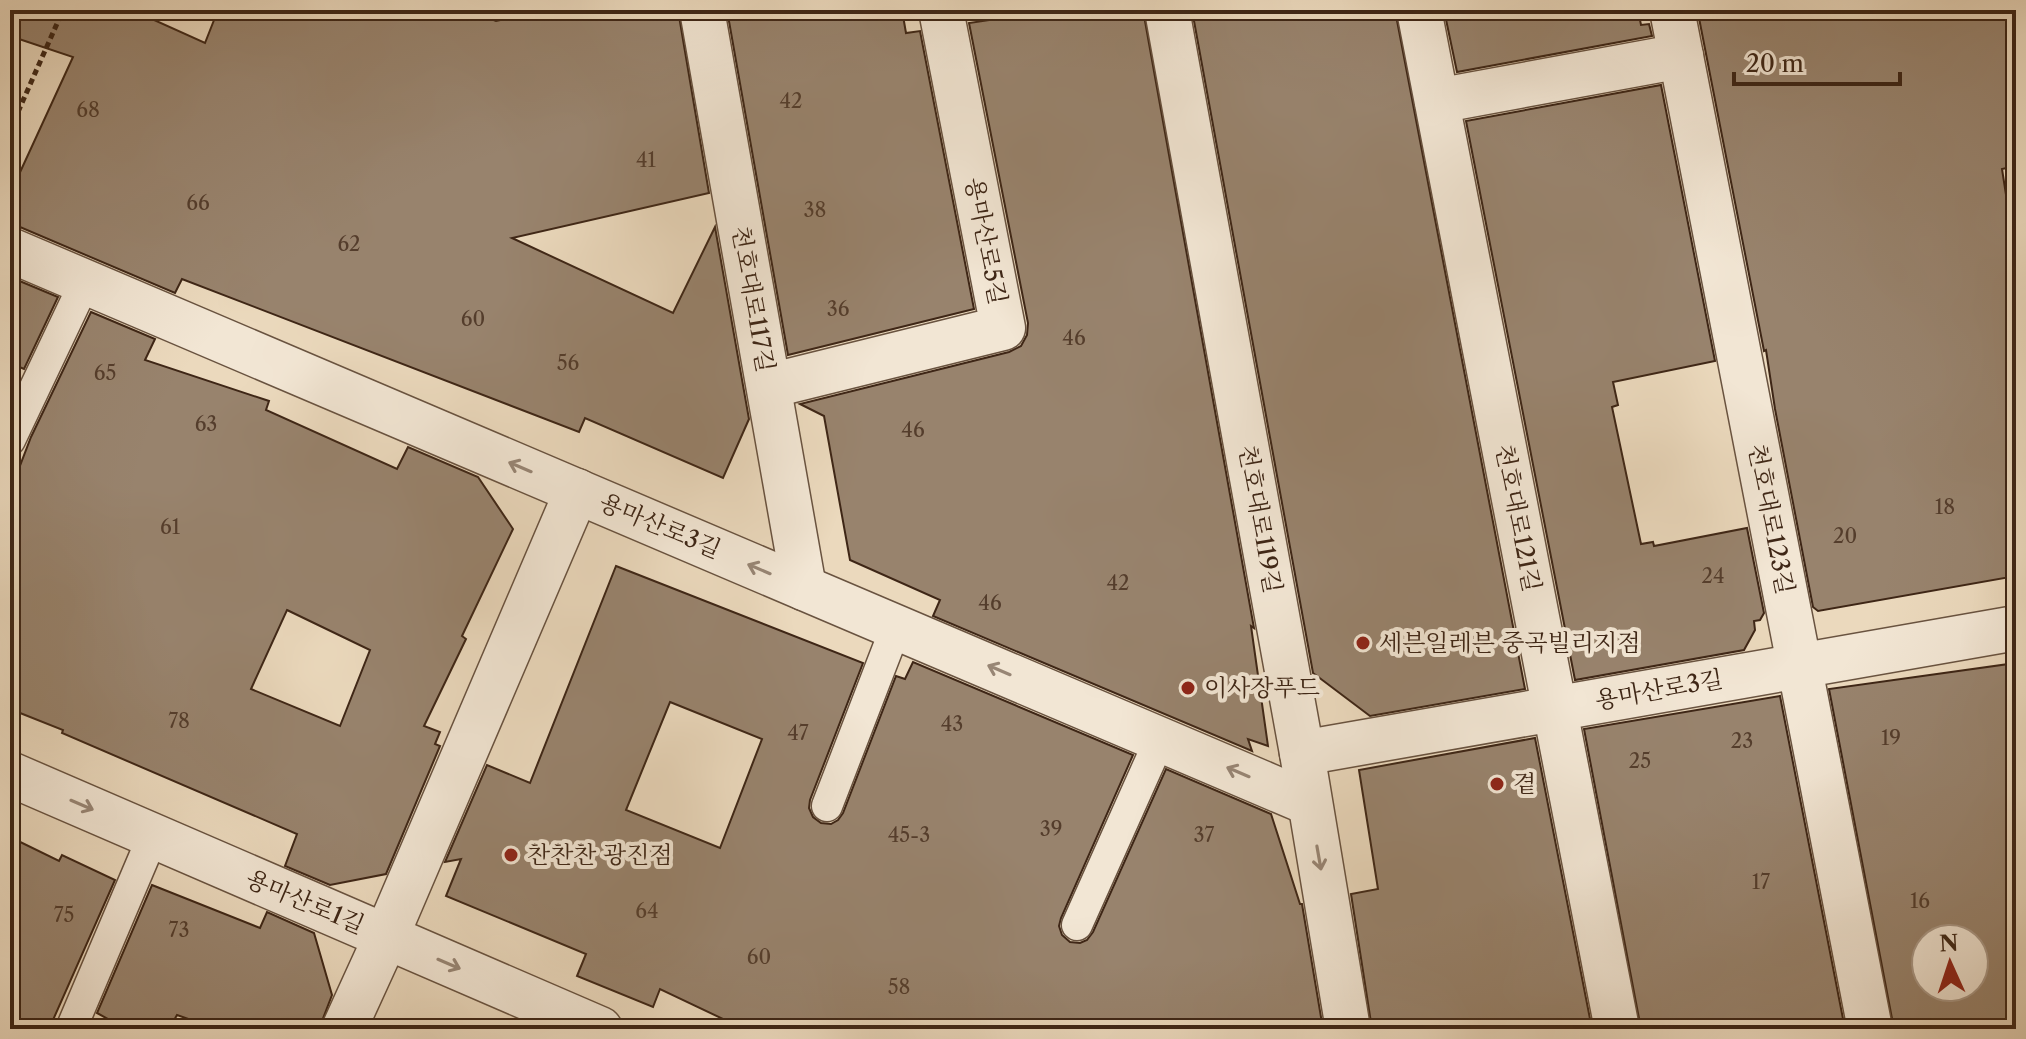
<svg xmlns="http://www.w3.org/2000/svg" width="2026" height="1039" font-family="'Libre Caslon Text','Noto Serif KR',serif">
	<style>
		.building { fill: #98836d; stroke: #3e2616; stroke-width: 2; fill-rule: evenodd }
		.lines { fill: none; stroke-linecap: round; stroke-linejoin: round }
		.service-casing { stroke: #695340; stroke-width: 33 }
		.minor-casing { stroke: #695340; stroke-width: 47 }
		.path { stroke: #3e2616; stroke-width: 5; stroke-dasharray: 6 4; stroke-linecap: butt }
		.service { stroke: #f2e6d4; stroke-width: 30 }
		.minor { stroke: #f2e6d4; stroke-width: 44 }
		.oneway { stroke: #988675 }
		.poi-dot { fill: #8f2418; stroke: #f2e6d4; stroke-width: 3 }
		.labels { text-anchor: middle; stroke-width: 8; stroke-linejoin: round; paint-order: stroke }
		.number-label { font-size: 20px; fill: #543d2c }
		.street-label { font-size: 24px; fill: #3e2616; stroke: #f2e6d4 }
		.poi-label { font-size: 24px; fill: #3e2616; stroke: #f2e6d4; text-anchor: start }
	</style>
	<rect width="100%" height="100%" fill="#ebd9bd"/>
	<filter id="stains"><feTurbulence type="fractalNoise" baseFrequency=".0025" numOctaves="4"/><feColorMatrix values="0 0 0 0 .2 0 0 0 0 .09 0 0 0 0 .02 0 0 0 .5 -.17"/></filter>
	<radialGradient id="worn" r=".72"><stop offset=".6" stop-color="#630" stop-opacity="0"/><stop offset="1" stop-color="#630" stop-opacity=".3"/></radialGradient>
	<g class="building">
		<path d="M10 10H132L205 43 218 10H468L496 21 546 10H678L709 193 512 238 673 313 715 227 749 419 723 478 585 418 579 432 182 279 175 293 20 227 10 226V194L73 57 10 36Z"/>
		<path d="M727 10H902L906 33 920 31 974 309 788 355Z"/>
		<path d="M1111 10H1143L1254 628 1251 626 1268 746 1248 739 1252 751 933 616 940 600 850 560 824 416 800 404 1009 352 1021 346 1027 335 1028 323 969 23 1043 12V18Z"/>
		<path d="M1192 10H1395L1525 689 1370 716 1313 673Z"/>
		<path d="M1444 10H1638L1641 25 1649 24 1652 36 1457 72Z"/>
		<path d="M1759 10H2016V166L2002 169 2016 259V576L1818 611 1813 607 1775 409 1766 350 1764 351 1699 18Z"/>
		<path d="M1661 85 1715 361 1613 382 1618 405 1612 407 1641 544 1653 542 1654 546 1747 528 1764 613 1760 620 1754 621 1755 630 1744 650 1575 680 1466 121Z"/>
		<path d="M10 277 58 297 24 369 10 363Z"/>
		<path d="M91 312 155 339 145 360 269 401 266 410 397 469 408 447 478 477 513 529 462 636 466 639 424 726 440 732 435 744 440 746 386 874 330 885 285 866 297 834 62 733 63 730 10 709V492L31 437ZM287 610 370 650 340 726 251 689Z"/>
		<path d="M616 566 863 663 810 800 809 808 813 817 821 823 831 824 838 820 843 813 896 676 905 679 913 662 1133 755 1061 918 1059 926 1062 935 1070 942 1080 943 1087 940 1093 932 1166 769 1271 814 1300 904H1302L1323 1029H744L660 989 653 1007 577 976 586 954 446 896 461 859 445 862 487 765 530 783ZM670 702 762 739 720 848 626 810Z"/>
		<path d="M2016 663V1029H1894L1829 689ZM1926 939H1974V987H1926Z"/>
		<path d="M1780 696 1845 1029H1641L1584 729Z"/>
		<path d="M1535 738 1592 1029H1372L1351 894 1378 889 1359 770Z"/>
		<path d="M10 837 59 861 62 855 115 880 49 1029H10Z"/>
		<path d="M152 885 260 928 267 912 314 933 332 995 319 1029H217L177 1015 169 1029H126L97 1013Z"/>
	</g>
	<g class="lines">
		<g class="service-casing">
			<g id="service">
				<path d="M10 440 85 282"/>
				<path d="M827 806 896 627"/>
				<path d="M1077 925 1160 739"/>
				<path d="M71 1029 153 836"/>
			</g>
		</g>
		<g class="minor-casing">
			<g id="minor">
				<path d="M702 10 804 588"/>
				<path d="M1167 10 1302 753 1348 1029"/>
				<path d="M1419 10 1617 1029"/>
				<path d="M1672 10 1870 1029"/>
				<path d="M1437 101 1681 56"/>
				<path d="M10 250 1309 803"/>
				<path d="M769 386 1003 328 941 10"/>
				<path d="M1302 753 2016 628"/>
				<path d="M10 774 600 1029"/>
				<path d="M344 1029 386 937 577 491"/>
			</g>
		</g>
		<path class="path" d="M10 130 63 10"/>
		<use href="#service" class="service"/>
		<use href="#minor" class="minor"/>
	</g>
	<defs><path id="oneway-shaft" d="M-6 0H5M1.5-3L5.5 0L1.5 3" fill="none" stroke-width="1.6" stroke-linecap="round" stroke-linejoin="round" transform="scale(2)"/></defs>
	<g class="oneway">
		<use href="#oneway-shaft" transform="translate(520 467) rotate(-157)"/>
		<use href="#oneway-shaft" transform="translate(759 569) rotate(-157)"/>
		<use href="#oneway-shaft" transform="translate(999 670) rotate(-157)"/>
		<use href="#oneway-shaft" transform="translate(1238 772) rotate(-157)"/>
		<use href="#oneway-shaft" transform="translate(82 805) rotate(23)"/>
		<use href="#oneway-shaft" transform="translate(1319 858) rotate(80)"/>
		<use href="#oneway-shaft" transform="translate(449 964) rotate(23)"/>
	</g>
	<g class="poi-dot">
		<circle cx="1363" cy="643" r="8"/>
		<circle cx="1188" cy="688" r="8"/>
		<circle cx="1497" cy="784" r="8"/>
		<circle cx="511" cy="855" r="8"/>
	</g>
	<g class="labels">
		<g class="number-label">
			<text x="791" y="108">42</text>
			<text x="88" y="117">68</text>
			<text x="646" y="167">41</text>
			<text x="198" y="210">66</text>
			<text x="815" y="217">38</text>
			<text x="349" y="251">62</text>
			<text x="838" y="316">36</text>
			<text x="473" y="326">60</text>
			<text x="1074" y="345">46</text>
			<text x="568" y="370">56</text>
			<text x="105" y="380">65</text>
			<text x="206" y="431">63</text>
			<text x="913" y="437">46</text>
			<text x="1945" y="514">18</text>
			<text x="170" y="534">61</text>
			<text x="1845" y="543">20</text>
			<text x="1713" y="583">24</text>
			<text x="1118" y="590">42</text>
			<text x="990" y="610">46</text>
			<text x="179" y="728">78</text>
			<text x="952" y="731">43</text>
			<text x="798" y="740">47</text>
			<text x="1891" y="745">19</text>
			<text x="1742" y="748">23</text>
			<text x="1640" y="768">25</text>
			<text x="1051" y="836">39</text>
			<text x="909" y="842">45-3</text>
			<text x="1204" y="842">37</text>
			<text x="1761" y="889">17</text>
			<text x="1920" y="908">16</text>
			<text x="647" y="918">64</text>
			<text x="64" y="922">75</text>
			<text x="179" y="937">73</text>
			<text x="759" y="964">60</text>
			<text x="899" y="994">58</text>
		</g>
		<g class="street-label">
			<text transform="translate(986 241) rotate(79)" y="8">용마산로5길</text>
			<text transform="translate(753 299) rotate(80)" y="8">천호대로117길</text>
			<text transform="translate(1518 518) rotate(79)" y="8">천호대로121길</text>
			<text transform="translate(1260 519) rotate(80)" y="8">천호대로119길</text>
			<text transform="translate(1771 519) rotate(79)" y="8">천호대로123길</text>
			<text transform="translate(660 526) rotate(23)" y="8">용마산로3길</text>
			<text transform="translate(1659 690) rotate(-10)" y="8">용마산로3길</text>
			<text transform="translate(305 902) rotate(23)" y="8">용마산로1길</text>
		</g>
		<g class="poi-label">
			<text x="1379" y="651">세븐일레븐 중곡빌리지점</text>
			<text x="1204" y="696">이사장푸드</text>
			<text x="1513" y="792">곁</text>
			<text x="527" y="863">찬찬찬 광진점</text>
		</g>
	</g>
	<rect width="2026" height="1039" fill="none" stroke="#ebd9bd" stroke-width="40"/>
	<rect x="12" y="12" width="2002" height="1015" fill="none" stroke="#3e2616" stroke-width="4"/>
	<rect x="20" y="20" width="1986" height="999" fill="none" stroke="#3e2616" stroke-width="2"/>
	<g transform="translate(1950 963) rotate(357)"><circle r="38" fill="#f2e6d4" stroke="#aa9988" stroke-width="2"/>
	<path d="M0-6L14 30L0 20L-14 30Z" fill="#8f2418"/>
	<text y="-12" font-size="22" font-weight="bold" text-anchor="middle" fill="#3e2616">N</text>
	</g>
	<path d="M1734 72v12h166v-12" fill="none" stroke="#3e2616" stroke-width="4"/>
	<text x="1746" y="72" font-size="24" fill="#3e2616" stroke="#f2e6d4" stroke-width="6" paint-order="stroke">20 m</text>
	<rect width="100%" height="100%" filter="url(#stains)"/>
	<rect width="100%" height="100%" fill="url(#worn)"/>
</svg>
